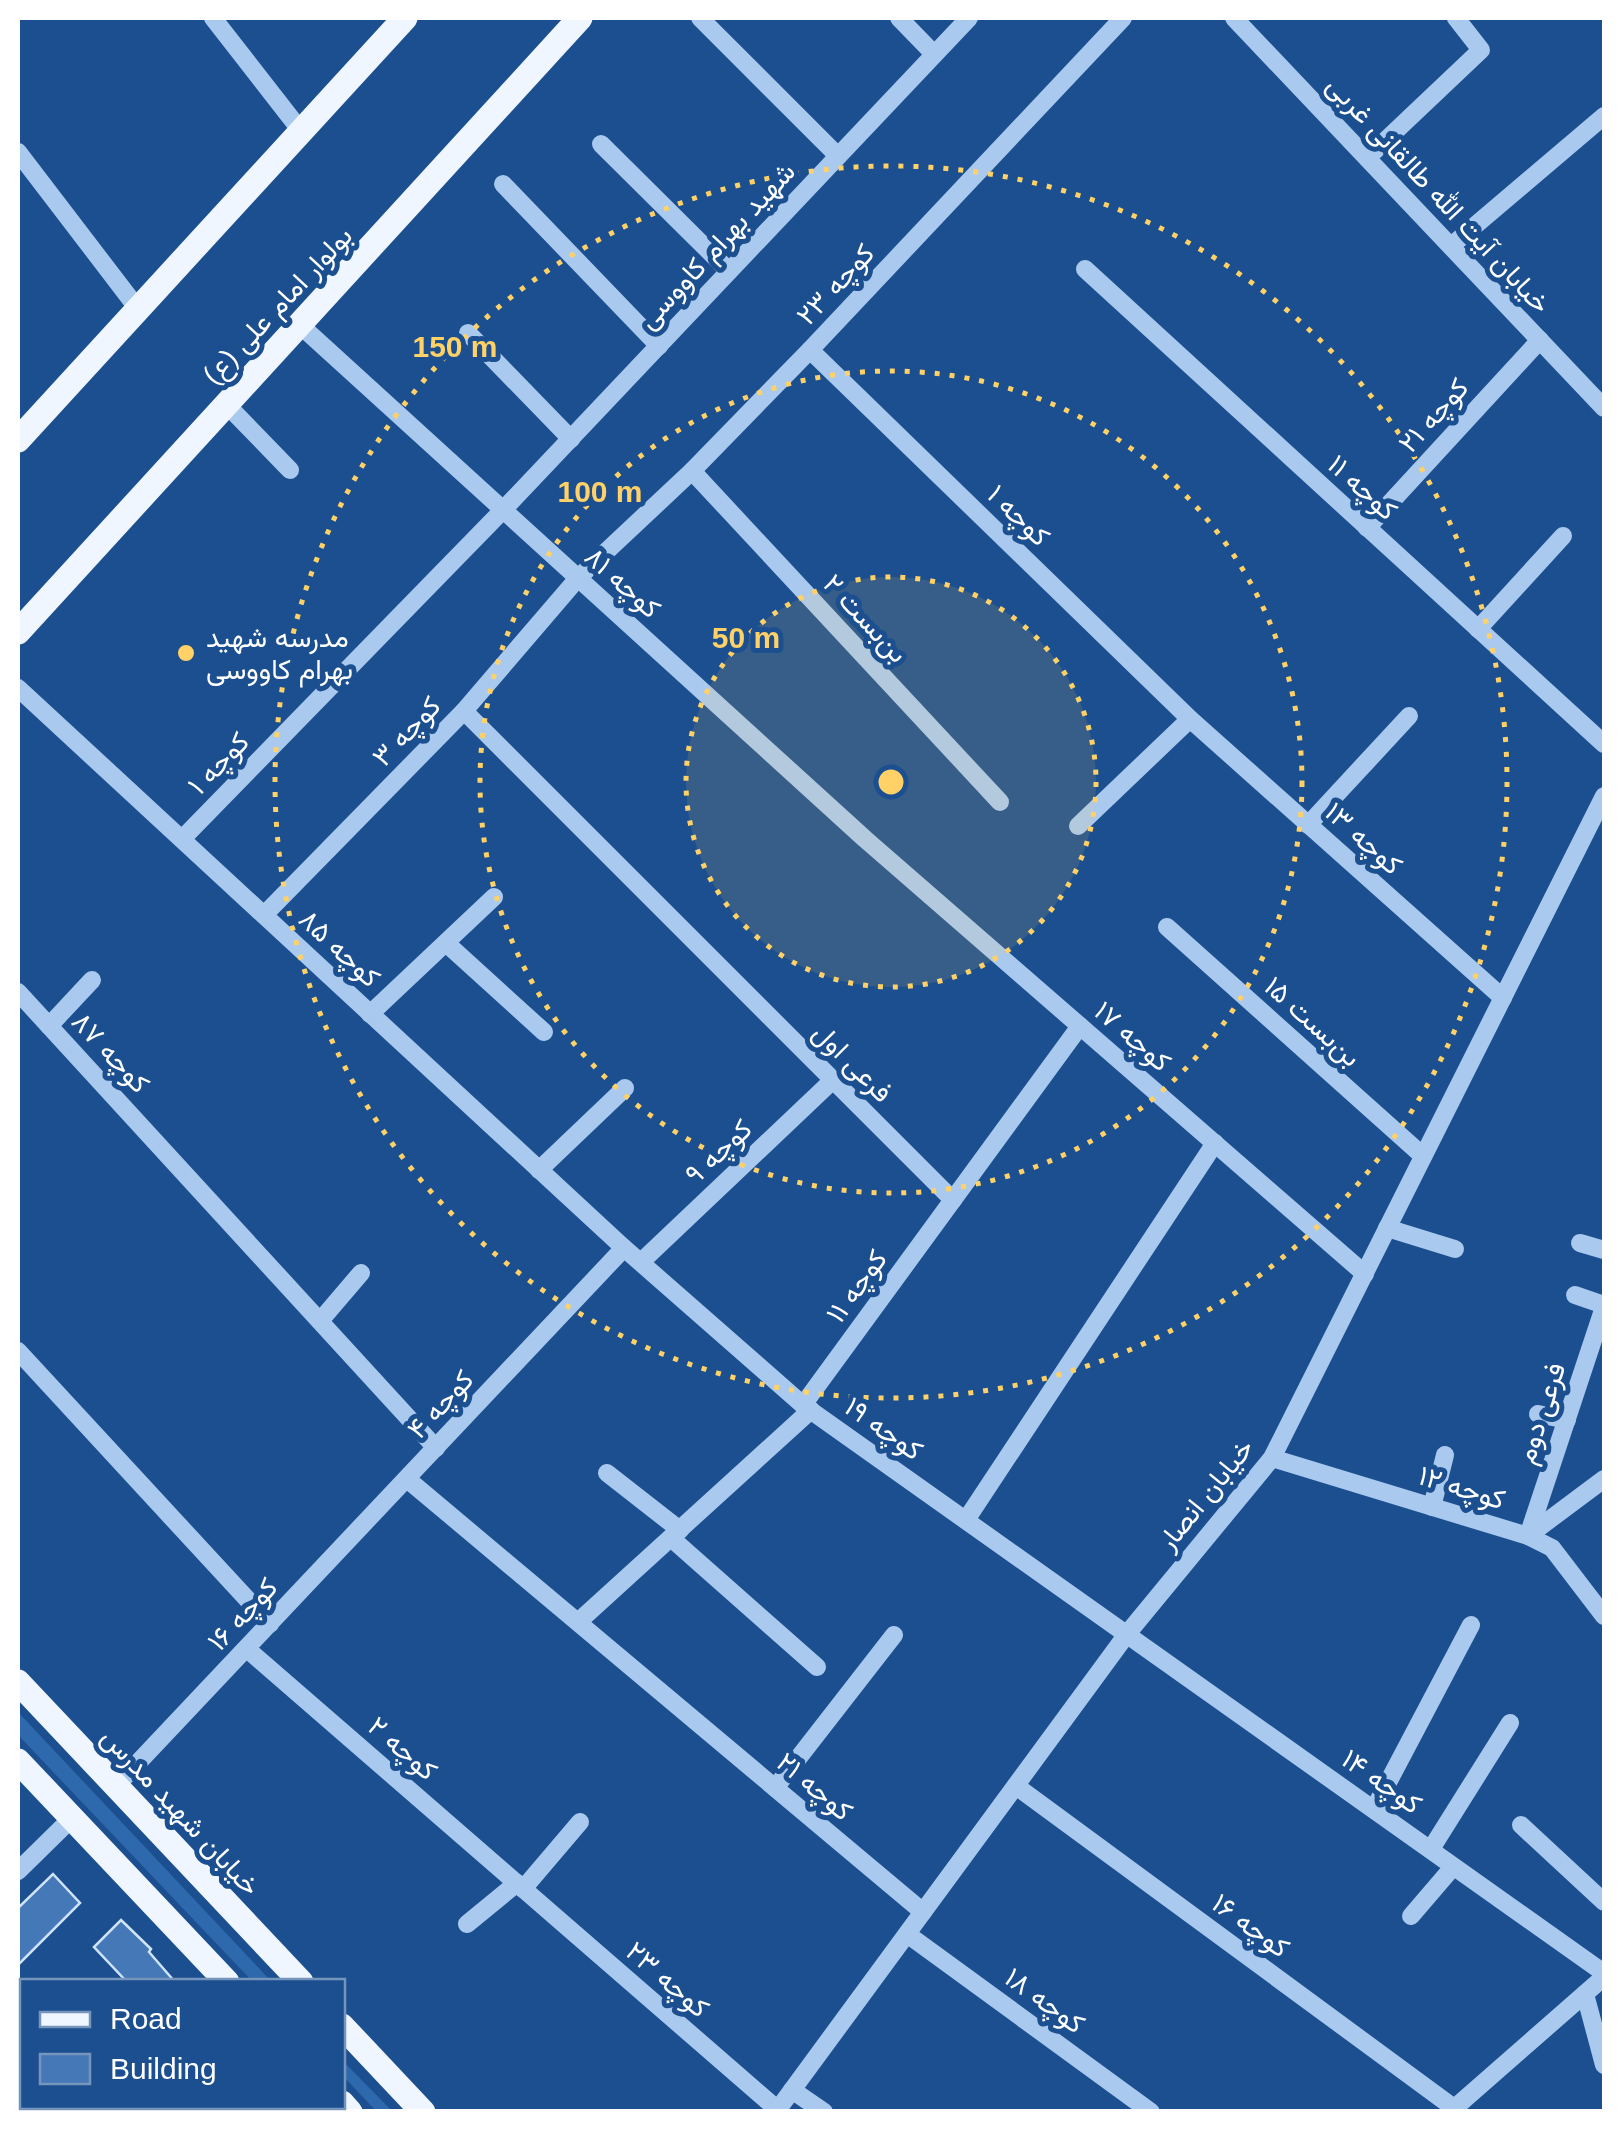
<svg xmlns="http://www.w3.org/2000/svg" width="1622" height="2129" font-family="Arial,Vazirmatn,sans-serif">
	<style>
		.green { fill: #2e69ad }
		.building { fill: #4478b7; stroke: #cfe3fa; stroke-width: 2.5 }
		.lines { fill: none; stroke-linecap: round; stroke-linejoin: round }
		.minor { stroke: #a9c9ee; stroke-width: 18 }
		.major { stroke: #f0f6ff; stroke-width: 25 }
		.ring { fill: none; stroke: #ffd166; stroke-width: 5; stroke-dasharray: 5 10 }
		.poi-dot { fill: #ffd166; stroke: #1b4f8f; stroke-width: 4 }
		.labels { text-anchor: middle; stroke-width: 10; stroke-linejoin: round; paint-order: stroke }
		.street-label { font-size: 28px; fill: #fff; stroke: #1b4f8f }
		.poi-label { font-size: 28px; fill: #fff; stroke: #1b4f8f; text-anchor: start }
		.centre { fill: #ffd166; stroke: #1b4f8f; stroke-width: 5 }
		.ring-label { font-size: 30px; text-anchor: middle; font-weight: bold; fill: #ffd166; stroke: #1b4f8f; stroke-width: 10; stroke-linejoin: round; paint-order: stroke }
	</style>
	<rect width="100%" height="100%" fill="#1b4f8f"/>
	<g class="green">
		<path d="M18 1712 271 1981H252L18 1735Z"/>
		<path d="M342 2060 392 2111H376L343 2076Z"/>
	</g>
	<g class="building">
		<path d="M53 1874 80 1903 18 1965V1908Z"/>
		<path d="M121 1920 151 1949 149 1952 175 1982H127L94 1947Z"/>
	</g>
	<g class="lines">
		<g class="minor">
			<path d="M213 18 301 131"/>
			<path d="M700 18 838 156"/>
			<path d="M899 18 934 54"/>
			<path d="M1234 18 1604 408"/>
			<path d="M601 144 729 271"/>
			<path d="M18 152 138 309"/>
			<path d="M1367 158 1481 50 1456 18"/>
			<path d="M503 184 659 346"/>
			<path d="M1451 246 1604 116"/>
			<path d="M1085 269 1604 744"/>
			<path d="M300 325 865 839 1365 1274"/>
			<path d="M468 333 571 439"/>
			<path d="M810 350 1190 719 1503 998"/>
			<path d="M226 404 290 470"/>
			<path d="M692 471 1000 802"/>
			<path d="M1367 528 1540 340"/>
			<path d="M1478 629 1563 536"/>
			<path d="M18 688 624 1248 803 1405 1604 1973"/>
			<path d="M464 711 953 1200"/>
			<path d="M1308 825 1409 716"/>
			<path d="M1078 826 1190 719"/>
			<path d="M182 839 503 510 969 18"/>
			<path d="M264 915 464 711 578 578 692 471 810 350 1123 18"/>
			<path d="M1167 927 1423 1156"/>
			<path d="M446 943 544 1032"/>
			<path d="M18 992 436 1448"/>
			<path d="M370 1014 494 897"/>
			<path d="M49 1026 92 980"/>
			<path d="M539 1170 625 1088"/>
			<path d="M1387 1228 1455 1249"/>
			<path d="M1580 1243 1604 1250"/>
			<path d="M641 1262 833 1080"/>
			<path d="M1575 1295 1604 1305"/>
			<path d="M320 1321 361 1273"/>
			<path d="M18 1351 270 1624"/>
			<path d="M803 1405 1080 1026"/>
			<path d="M1538 1414 1567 1420"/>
			<path d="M1272 1458 1528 1536 1552 1548 1604 1616"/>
			<path d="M607 1473 680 1530"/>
			<path d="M407 1479 923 1912"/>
			<path d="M1432 1507 1445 1455"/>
			<path d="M966 1520 1215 1143"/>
			<path d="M1529 1535 1604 1479"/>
			<path d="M1528 1536 1604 1307"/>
			<path d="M671 1538 817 1667"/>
			<path d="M578 1622 811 1410"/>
			<path d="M247 1649 778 2110"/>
			<path d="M116 1786 624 1248"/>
			<path d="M1016 1786 1454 2108"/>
			<path d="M775 1788 894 1635"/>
			<path d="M1374 1809 1471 1625"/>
			<path d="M1521 1825 1604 1902"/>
			<path d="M1431 1849 1510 1723"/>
			<path d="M18 1871 72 1818"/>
			<path d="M523 1889 580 1822"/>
			<path d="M1411 1916 1453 1867"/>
			<path d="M467 1924 517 1883"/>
			<path d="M907 1934 1151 2112"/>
			<path d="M1585 1994 1604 2065"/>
			<path d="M792 2090 824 2112"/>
			<path d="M108 2112 113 2106"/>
			<path d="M776 2112 1127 1634 1272 1458 1604 796"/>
			<path d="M1450 2112 1604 1977"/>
		</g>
		<g class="major">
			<path d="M18 440 405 18"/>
			<path d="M18 632 580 18"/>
			<path d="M18 1682 301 1982"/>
			<path d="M18 1761 227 1982"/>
			<path d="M342 2026 423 2112"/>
			<path d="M342 2103 350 2112"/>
		</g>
	</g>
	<circle cx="891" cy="782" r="205" fill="#ffd166" fill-opacity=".12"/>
	<g class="ring">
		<circle cx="891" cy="782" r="205"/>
		<circle cx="891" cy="782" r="411"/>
		<circle cx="891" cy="782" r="616"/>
	</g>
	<circle class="poi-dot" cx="186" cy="653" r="10"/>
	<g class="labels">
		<g class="street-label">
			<text transform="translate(1439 194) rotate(47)" y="10">خیابان آیت الله طالقانی غربی</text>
			<text transform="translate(716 245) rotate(-47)" y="10">شهید بهرام کاووسی</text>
			<text transform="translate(835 284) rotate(-47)" y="10">کوچه ۲۳</text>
			<text transform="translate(277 305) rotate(-47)" y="10">بولوار امام علی (ع)</text>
			<text transform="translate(1433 415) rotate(-48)" y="10">کوچه ۲۱</text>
			<text transform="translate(1363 487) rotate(42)" y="10">کوچه ۱۱</text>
			<text transform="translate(1019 515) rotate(44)" y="10">کوچه ۱</text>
			<text transform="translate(623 582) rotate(42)" y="10">کوچه ۸۱</text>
			<text transform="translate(866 618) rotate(47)" y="10">بن‌بست ۲</text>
			<text transform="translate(406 731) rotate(-46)" y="10">کوچه ۳</text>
			<text transform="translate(218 763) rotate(-46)" y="10">کوچه ۱</text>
			<text transform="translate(1364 838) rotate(42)" y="10">کوچه ۱۳</text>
			<text transform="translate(340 948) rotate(43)" y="10">کوچه ۸۵</text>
			<text transform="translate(1313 1021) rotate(42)" y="10">بن‌بست ۱۵</text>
			<text transform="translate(1133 1036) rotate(41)" y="10">کوچه ۱۷</text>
			<text transform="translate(111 1052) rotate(47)" y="10">کوچه ۸۷</text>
			<text transform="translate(853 1062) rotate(45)" y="10">فرعی اول</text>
			<text transform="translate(718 1151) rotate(-43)" y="10">کوچه ۹</text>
			<text transform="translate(856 1286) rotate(-54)" y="10">کوچه ۱۱</text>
			<text transform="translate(440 1404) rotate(-47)" y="10">کوچه ۴</text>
			<text transform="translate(1540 1413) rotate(-72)" y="10">فرعی دوم</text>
			<text transform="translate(884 1428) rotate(35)" y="10">کوچه ۱۹</text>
			<text transform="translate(1462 1487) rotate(17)" y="10">کوچه ۱۲</text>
			<text transform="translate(1205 1494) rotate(-51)" y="10">خیابان انصار</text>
			<text transform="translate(242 1614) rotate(-47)" y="10">کوچه ۱۶</text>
			<text transform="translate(403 1748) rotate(41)" y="10">کوچه ۲</text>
			<text transform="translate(1382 1781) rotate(35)" y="10">کوچه ۱۴</text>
			<text transform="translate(815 1786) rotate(40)" y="10">کوچه ۲۱</text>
			<text transform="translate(181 1811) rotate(47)" y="10">خیابان شهید مدرس</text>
			<text transform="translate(1251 1925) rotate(36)" y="10">کوچه ۱۶</text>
			<text transform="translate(668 1979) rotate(41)" y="10">کوچه ۲۳</text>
			<text transform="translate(1045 2000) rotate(36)" y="10">کوچه ۱۸</text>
		</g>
		<g class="poi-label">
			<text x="206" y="647">مدرسه شهید<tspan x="206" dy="32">بهرام کاووسی</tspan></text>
		</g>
	</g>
	<circle cx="891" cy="782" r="15" class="centre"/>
	<g class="ring-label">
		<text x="455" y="357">150 m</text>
		<text x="600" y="502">100 m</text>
		<text x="746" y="648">50 m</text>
	</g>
	<rect width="1622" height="2129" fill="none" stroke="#ffffff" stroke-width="40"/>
	<rect x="20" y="1979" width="325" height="130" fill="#1b4f8f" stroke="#7695bc" stroke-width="2.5"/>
	<rect x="40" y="2012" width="50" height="15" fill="#f0f6ff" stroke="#7695bc" stroke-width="2.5"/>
	<text x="110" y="2029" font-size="30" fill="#ffffff">Road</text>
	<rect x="40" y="2054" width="50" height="30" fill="#4478b7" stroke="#7695bc" stroke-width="2.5"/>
	<text x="110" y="2079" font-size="30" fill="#ffffff">Building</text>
</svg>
